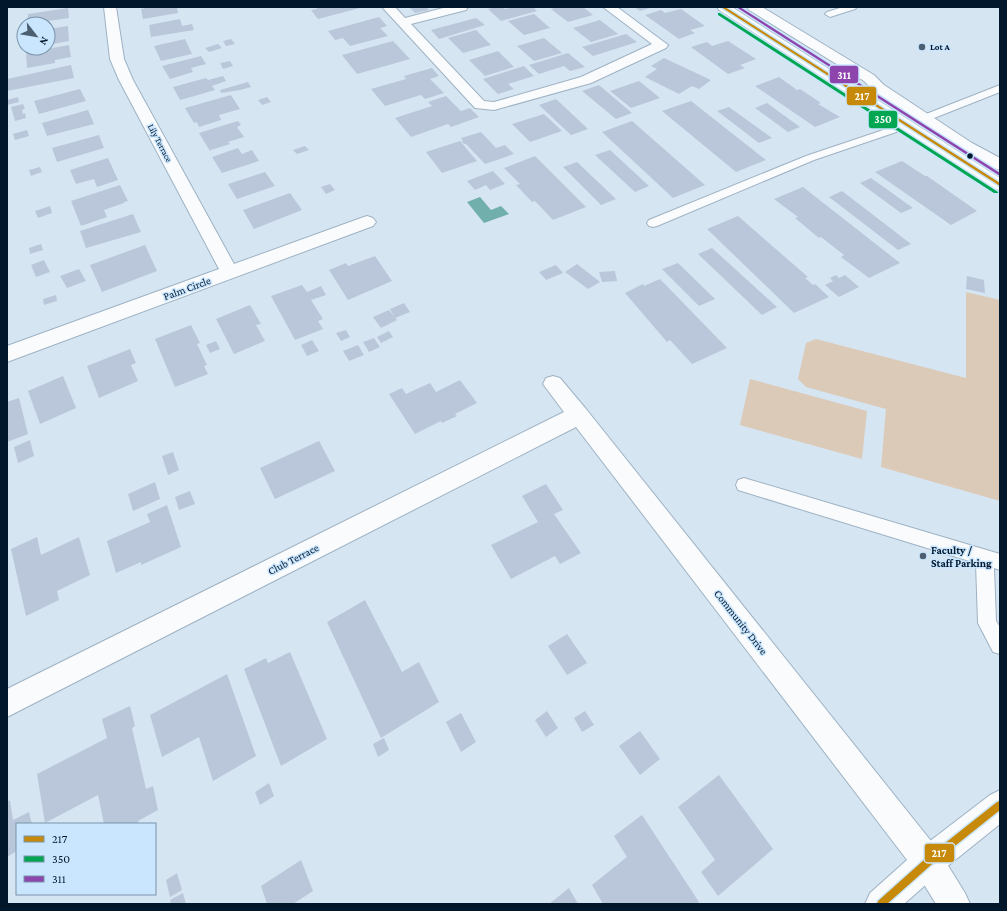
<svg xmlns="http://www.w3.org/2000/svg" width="1007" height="911" font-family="'Crimson Pro',serif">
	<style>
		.green { fill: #dccab8 }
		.water { fill: #71afac }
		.building { fill: #bac7da }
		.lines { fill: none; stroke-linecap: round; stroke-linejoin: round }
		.lane-casing { stroke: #9eb2c3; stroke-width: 2 }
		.street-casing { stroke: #9eb2c3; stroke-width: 2 }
		.secondary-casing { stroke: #9eb2c3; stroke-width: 2 }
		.lane { fill: #f9fbfd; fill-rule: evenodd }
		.street { fill: #f9fbfd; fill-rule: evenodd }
		.secondary { fill: #f9fbfd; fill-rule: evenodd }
		.bus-1-casing { stroke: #cae6fe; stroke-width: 3 }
		.bus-2-casing { stroke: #cae6fe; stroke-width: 3 }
		.bus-3-casing { stroke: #cae6fe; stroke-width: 3 }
		.bus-1 { fill: #c68909; fill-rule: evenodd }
		.bus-2 { fill: #00a651; fill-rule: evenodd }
		.bus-3 { fill: #8e44ad; fill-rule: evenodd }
		.poi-dot { fill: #4b5f71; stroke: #cae6fe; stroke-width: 1.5 }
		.bus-dot { fill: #00172c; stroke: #cae6fe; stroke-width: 1.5 }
		.labels { text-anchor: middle; stroke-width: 3; stroke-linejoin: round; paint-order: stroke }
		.far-poi-label { font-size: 9px; font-weight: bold; fill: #00172c; stroke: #cae6fe; text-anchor: start }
		.far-street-label { font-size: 9px; fill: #00172c; stroke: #cae6fe }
		.street-label { font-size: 11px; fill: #00172c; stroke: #cae6fe }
		.poi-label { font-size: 11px; font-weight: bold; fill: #00172c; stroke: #cae6fe; text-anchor: start }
		.line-badge { stroke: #cae6fe; stroke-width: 1.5 }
		.badge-label { font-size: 11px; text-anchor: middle; font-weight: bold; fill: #fff }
	</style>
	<rect width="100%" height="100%" fill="#d6e5f2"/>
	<g class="green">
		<path d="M966 292 1000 300V501L881 467 886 409 806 387 798 379 806 343 816 339 966 378Z"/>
		<path d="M750 379 867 411 862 459 740 425Z"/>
	</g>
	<path class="water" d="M480 197 491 210 501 206 509 214 484 223 467 202Z"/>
	<g class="building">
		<path d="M151 7H177L178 13 143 19 141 9Z"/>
		<path d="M316 7H360V8L318 19 311 10 317 9Z"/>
		<path d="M409 7H426L429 10 415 13Z"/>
		<path d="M495 7H503L505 9 514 7H533L537 11 501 21 488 9Z"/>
		<path d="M557 7H583L593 15 568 22 551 9Z"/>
		<path d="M634 7H653L640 11Z"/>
		<path d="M68 8 69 18 28 24V14Z"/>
		<path d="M681 9 705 26 690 30 695 33 679 39 645 15 661 10 665 13Z"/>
		<path d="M534 14 550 28 524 35 508 21Z"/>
		<path d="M379 17 387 26 380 28 388 36 350 46 343 38 335 40 328 31Z"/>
		<path d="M476 18 485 25 439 39 431 30Z"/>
		<path d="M180 19 182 26 192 24 194 30 151 37 149 25Z"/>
		<path d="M600 20 618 34 591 42 573 28Z"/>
		<path d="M68 26 69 41 48 45V29Z"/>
		<path d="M476 30 491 45 463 53 448 38Z"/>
		<path d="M626 34 637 42 593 56 582 47Z"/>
		<path d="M544 38 562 53 534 61 517 46Z"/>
		<path d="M185 39 192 54 161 61 154 46Z"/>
		<path d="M231 39 235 44 226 46 223 41Z"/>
		<path d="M393 41 410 59 357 74 342 55Z"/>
		<path d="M728 41 756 59 740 65 745 68 728 74 691 47 707 42 712 46Z"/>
		<path d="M218 44 222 48 209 52 205 48Z"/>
		<path d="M69 45 71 57 55 60V63L27 68 26 53Z"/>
		<path d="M498 51 514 67 485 76 469 60Z"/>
		<path d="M568 53 585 67 570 71 564 66 539 74 529 65Z"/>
		<path d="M201 56 206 64 191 68 193 72 170 79 162 66Z"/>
		<path d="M664 58 711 80 699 89 692 86 679 94 645 77 657 69 651 66Z"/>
		<path d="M230 61 233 66 223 69 220 63Z"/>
		<path d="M71 65 74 78 7 91V79Z"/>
		<path d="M524 66 534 76 508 84 514 89 498 94 483 79Z"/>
		<path d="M432 68 439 76 430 79 444 93 425 99 421 95 385 106 371 89 406 79 404 76Z"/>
		<path d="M223 76 226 81 212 86 215 90 191 97 180 100 173 87 206 78 208 80Z"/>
		<path d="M779 77 797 90 800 89 821 103 818 104 840 117 815 127 755 86Z"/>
		<path d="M639 81 660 98 631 108 610 91Z"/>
		<path d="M248 82 251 87 240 90 221 93 220 90Z"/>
		<path d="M599 85 632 113 616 119 582 91Z"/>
		<path d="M80 89 86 101 39 114 34 101Z"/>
		<path d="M231 95 240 109 219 115 221 120 199 127 197 122 194 123 185 108Z"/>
		<path d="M446 96 461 111 470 108 479 117 451 127 448 124 411 137 395 118 432 106 428 102Z"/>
		<path d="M18 97 19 102 7 105V100Z"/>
		<path d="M267 97 271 102 262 105 258 100Z"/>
		<path d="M556 99 588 129 571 135 539 105Z"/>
		<path d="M691 101 766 160 736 172 662 111Z"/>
		<path d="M767 103 800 127 788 132 755 108Z"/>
		<path d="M23 104 25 109 22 110 23 114 25 113 26 118 15 121 11 107Z"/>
		<path d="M729 107 772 138 759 143 717 111Z"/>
		<path d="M88 110 94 124 47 136 42 123Z"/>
		<path d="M544 114 562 131 530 142 512 124Z"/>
		<path d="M238 121 241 125 237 127 244 137 228 142 230 144 211 150 210 151 199 133Z"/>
		<path d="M632 121 705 185 673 198 602 132Z"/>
		<path d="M27 130 29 136 15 140 13 134Z"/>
		<path d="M481 132 496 148 505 145 514 154 485 164 466 144H464L461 141H463L461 138Z"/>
		<path d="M99 135 104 148 57 162 52 148Z"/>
		<path d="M460 141 477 161 442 173 426 152Z"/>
		<path d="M305 146 309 150 297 154 293 150Z"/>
		<path d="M238 148 242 154 252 150 259 161 222 173 212 157Z"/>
		<path d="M610 150 649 186 635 192 595 155Z"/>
		<path d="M535 156 586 207 553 220 535 201 532 202 516 185 520 184 504 168Z"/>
		<path d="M108 158 118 180 97 187 94 179 76 184 70 170Z"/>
		<path d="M902 161 925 176H927L977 211 951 225 875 172Z"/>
		<path d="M577 162 616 199 601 205 563 167Z"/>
		<path d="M40 167 42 172 31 176 29 170Z"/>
		<path d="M493 171 505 184 490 190 486 185 475 190 467 181Z"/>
		<path d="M265 172 275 186 237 199 228 184Z"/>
		<path d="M871 178 913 208 901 213 860 183Z"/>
		<path d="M330 184 335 190 326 194 321 187Z"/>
		<path d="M120 185 128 201 124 202V203L104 210 107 217 81 226 71 201Z"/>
		<path d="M803 187 900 263 869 278 841 257 844 255 821 237 819 238 795 218 798 217 774 199Z"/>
		<path d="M842 191 911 244 898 250 829 197Z"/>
		<path d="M290 193 302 210 254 229 243 210Z"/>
		<path d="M50 206 52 213 38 218 35 211Z"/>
		<path d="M133 214 141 232 86 248 80 231Z"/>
		<path d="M738 216 808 277 805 278 813 285 815 284 829 297 794 313 707 229Z"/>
		<path d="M41 244 43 250 30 254 29 248Z"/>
		<path d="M145 245 157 271 102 292 90 265Z"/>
		<path d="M712 248 777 307 762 315 698 254Z"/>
		<path d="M375 256 392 281 348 300 329 270 346 263 348 266Z"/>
		<path d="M44 260 50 272 36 277 31 265Z"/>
		<path d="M678 263 715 299 699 306 662 269Z"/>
		<path d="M577 264 600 282 588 289 565 272Z"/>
		<path d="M556 265 563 273 546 280 539 272Z"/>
		<path d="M79 269 86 281 67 288 60 276Z"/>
		<path d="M615 271 617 281 602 282 599 272Z"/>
		<path d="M836 275 839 278 845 275 859 287 839 297 825 285 833 281 830 278Z"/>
		<path d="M967 276 984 280 985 293 966 289Z"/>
		<path d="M660 279 727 348 692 364 670 340 667 342 625 293 643 284 644 286Z"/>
		<path d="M302 285 307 292 321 286 326 295 311 300 323 319 318 321 323 329 295 340 271 296Z"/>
		<path d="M56 295 57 301 44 305 43 299Z"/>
		<path d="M404 303 410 312 395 318 390 309Z"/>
		<path d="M250 305 261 324 256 325 265 341 234 354 216 319Z"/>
		<path d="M389 310 397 320 381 328 373 317Z"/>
		<path d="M191 325 200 343 197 344 207 365 204 366 208 374 175 387 155 339Z"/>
		<path d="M346 330 350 337 341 341 336 333Z"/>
		<path d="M389 331 393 337 381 343 377 337Z"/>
		<path d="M374 338 380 347 369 352 363 342Z"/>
		<path d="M312 340 319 351 307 356 301 345Z"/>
		<path d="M216 341 220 349 210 353 206 345Z"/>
		<path d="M358 345 364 355 349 361 343 351Z"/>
		<path d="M130 349 136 363 131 365 138 381 99 398 87 366Z"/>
		<path d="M63 376 76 408 40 424 28 391Z"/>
		<path d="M460 380 477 403 455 414 457 416 442 423 441 421 415 434 389 394 402 388 406 394 430 383 436 392Z"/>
		<path d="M19 398 28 434 7 442V402Z"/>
		<path d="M30 440 34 456 18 463 14 447Z"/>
		<path d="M319 441 335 471 275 499 260 468Z"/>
		<path d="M173 452 179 470 168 475 162 456Z"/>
		<path d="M155 482 160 499 133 511 128 494Z"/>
		<path d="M546 484 563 510 554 514 581 553 560 564 555 556 511 579 491 545 538 522 522 496Z"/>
		<path d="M190 491 195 504 179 510 175 497Z"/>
		<path d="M167 505 181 547 141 565V562L116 573 107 541 150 522 147 514Z"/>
		<path d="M37 537 41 555 79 537 90 575 57 591 59 600 26 616 11 549Z"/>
		<path d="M365 600 402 672 419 662 439 702 381 738 327 622Z"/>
		<path d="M567 634 587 663 567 675 548 646Z"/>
		<path d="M290 652 327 739 281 766 244 669 266 658 268 663Z"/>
		<path d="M227 674 256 756 213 781 199 737 162 757 150 715Z"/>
		<path d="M130 706 135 726 132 728 146 789 153 786 158 810 138 821 139 824H104L98 795 45 823 37 774 107 738 102 719Z"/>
		<path d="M547 711 558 728 546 737 535 720Z"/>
		<path d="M585 711 594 725 582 732 574 718Z"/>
		<path d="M461 713 476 742 461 752 446 722Z"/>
		<path d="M640 731 660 759 640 775 619 746Z"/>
		<path d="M384 738 389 750 378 757 373 744Z"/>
		<path d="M719 775 773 849 718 896 701 872 715 860 678 807Z"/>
		<path d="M269 783 274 796 260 805 255 792Z"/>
		<path d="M10 800 13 820 29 812 32 824H17V851L7 857V802Z"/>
		<path d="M642 815 699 902 697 904H603L592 885 627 857 614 836Z"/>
		<path d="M301 860 313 891 293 904H267L261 886Z"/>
		<path d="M177 873 182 890 170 897 166 880Z"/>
		<path d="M569 888 578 904H549Z"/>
		<path d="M183 893 186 904H171L170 900Z"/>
	</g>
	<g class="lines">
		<g class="lane-casing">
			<g id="lane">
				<path d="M843 7H857L855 9 830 17 825 14 827 12Z"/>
				<path d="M1000 85V92L929 120 925 121 920 118 921 116Z"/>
				<path d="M907 122 912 125 911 127 814 160 657 226 653 227 649 226 647 223 649 220 806 156Z"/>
				<path d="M744 478 1000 554V570L994 568 996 621 1000 627V654L993 652 978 623 976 563 738 490 736 485 738 480Z"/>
			</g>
		</g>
		<g class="street-casing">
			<g id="street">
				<path d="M104 7H116L124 59 133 80 234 264 361 218 367 216 373 218 376 222 373 226 7 362V346L219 269 119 80 110 59Z"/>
				<path d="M382 7H395L405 18 447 7H468L466 10 411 24 484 101 494 102 581 77 652 44 603 7H617L668 45 666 48 591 83 494 110 475 108Z"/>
				<path d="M553 376 560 378 586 409 939 851 965 893 970 904H936L917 873 576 427 7 717V689L564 412 543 384 546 378Z"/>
			</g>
		</g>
		<g class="secondary-casing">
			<g id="secondary">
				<path d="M717 7H732L1000 178V190L994 189 719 10Z"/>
				<path d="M747 7H762L874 75 884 85 972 143 1000 158V170L994 168 962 149 874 91 864 81 749 10Z"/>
				<path d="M1000 790V824L939 873 904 904H865L870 893 917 851 990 795Z"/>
			</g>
		</g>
		<use href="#lane" class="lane"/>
		<use href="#street" class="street"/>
		<use href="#secondary" class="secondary"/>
		<g class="bus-1-casing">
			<g id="bus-1">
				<path d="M721 7H725L1000 183V186Z"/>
				<path d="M1000 801V810L931 865 887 904H877L878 901 925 859 997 802Z"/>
			</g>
		</g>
		<g class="bus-2-casing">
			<path id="bus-2" d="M718 13H720L998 192V193H994L718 15Z"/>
		</g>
		<g class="bus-3-casing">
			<path id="bus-3" d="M736 7H740L1000 173V176Z"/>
		</g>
		<use href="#bus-1" class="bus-1"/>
		<use href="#bus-2" class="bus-2"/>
		<use href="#bus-3" class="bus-3"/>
	</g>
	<g class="poi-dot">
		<circle cx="922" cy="47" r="4"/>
		<circle cx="923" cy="556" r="4"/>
	</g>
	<circle class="bus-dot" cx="970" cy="156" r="3.5"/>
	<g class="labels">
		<g class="far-poi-label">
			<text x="930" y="50">Lot A</text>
		</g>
		<g class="far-street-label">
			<text transform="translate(160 143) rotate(62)" y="3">Lily Terrace</text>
		</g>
		<g class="street-label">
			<text transform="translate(187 288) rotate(-20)" y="4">Palm Circle</text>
			<text transform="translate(293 559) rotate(-27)" y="4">Club Terrace</text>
			<text transform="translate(741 622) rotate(52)" y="4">Community Drive</text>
		</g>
		<g class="poi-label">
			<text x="931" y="554">Faculty /<tspan x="931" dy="13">Staff Parking</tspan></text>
		</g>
	</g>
	<g class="line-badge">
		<rect x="829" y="65" width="30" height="19" rx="4" fill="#8e44ad"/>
		<rect x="846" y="86" width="31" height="20" rx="4" fill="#c68909"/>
		<rect x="868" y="110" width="30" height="19" rx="4" fill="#00a651"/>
		<rect x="924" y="843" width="31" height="20" rx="4" fill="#c68909"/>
	</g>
	<g class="badge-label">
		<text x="844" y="79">311</text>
		<text x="862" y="100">217</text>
		<text x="883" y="123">350</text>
		<text x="939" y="857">217</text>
	</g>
	<rect width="1007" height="911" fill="none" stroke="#00172c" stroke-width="16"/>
	<rect x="16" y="823" width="140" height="72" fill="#cae6fe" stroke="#7993aa"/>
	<rect x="24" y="836" width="20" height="6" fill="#c68909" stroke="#7993aa"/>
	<text x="52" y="843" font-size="12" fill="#00172c">217</text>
	<rect x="24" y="856" width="20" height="6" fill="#00a651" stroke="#7993aa"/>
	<text x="52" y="863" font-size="12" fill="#00172c">350</text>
	<rect x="24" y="876" width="20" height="6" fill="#8e44ad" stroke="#7993aa"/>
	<text x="52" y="883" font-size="12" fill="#00172c">311</text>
	<g transform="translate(36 36) rotate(121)"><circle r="19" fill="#cae6fe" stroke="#7993aa"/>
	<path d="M0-3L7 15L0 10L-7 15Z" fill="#4b5f71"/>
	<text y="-6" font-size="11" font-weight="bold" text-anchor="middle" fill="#00172c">N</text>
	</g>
</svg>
